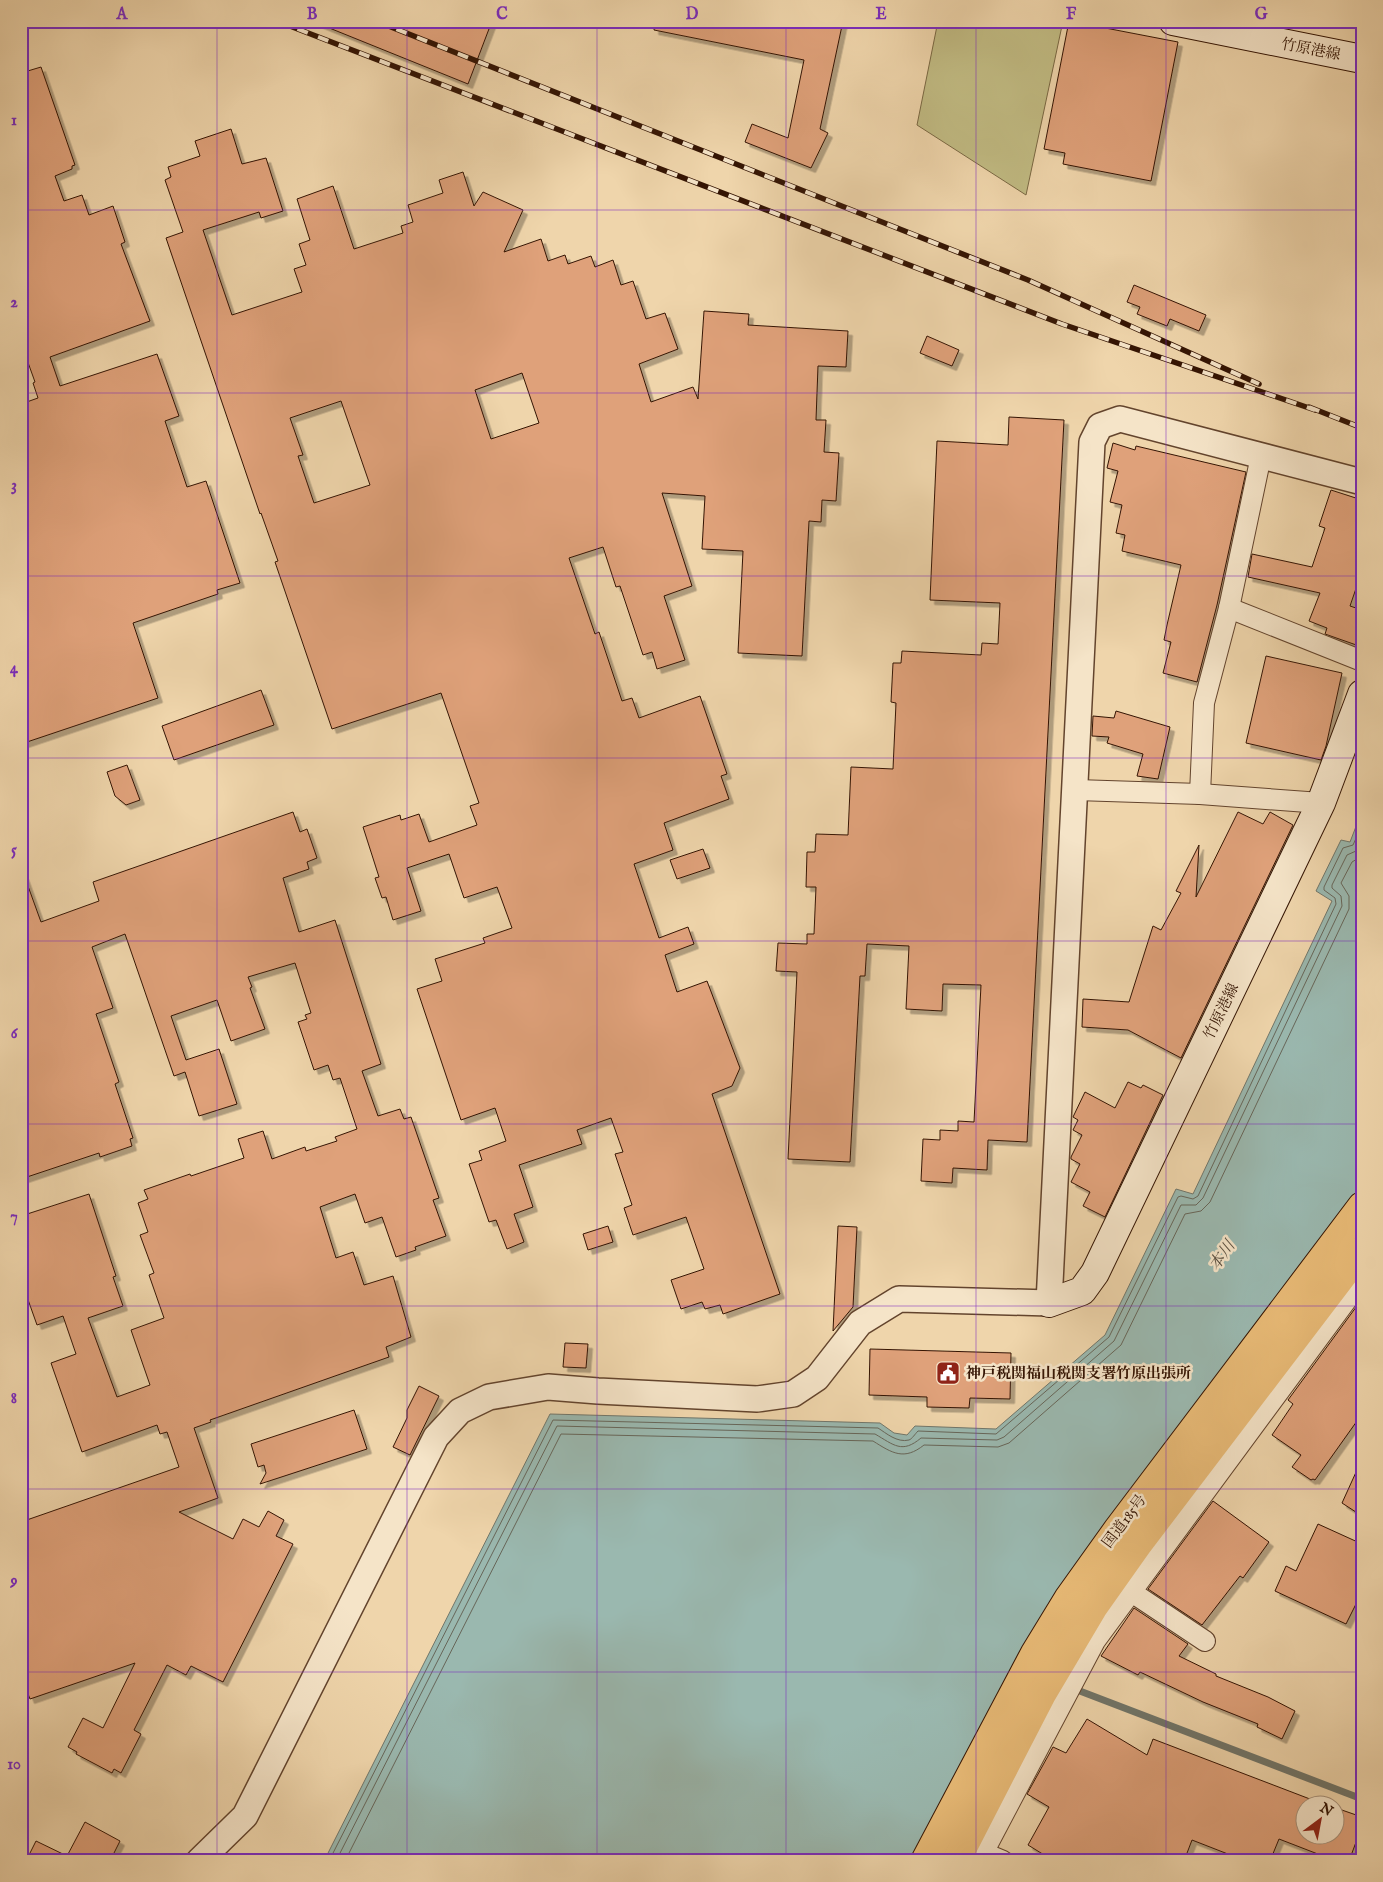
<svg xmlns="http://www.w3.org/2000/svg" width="1383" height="1882" font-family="'IM FELL English','Noto Serif JP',serif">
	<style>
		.green { fill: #c1bb83; stroke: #7a6843 }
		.water { fill: #9ab8af; stroke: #71766a }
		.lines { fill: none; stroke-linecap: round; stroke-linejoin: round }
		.shore { stroke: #676659; stroke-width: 1 }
		.stream { stroke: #71766a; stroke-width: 7 }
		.building { fill: #dfa17a; stroke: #341403; fill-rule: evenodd; filter: url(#shadow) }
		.minor-casing { stroke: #63442d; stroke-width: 22 }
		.tertiary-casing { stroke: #63442d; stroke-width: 28 }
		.secondary-casing { stroke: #341403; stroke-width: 30 }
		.trunk-casing { stroke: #341403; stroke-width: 30 }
		.minor { stroke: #f5e4c8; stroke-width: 20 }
		.tertiary { stroke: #f5e4c8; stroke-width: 25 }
		.secondary { stroke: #f5e4c8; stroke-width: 28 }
		.trunk { stroke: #e8ba76; stroke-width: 28 }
		.rail-casing { stroke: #341403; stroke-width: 5.5 }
		.rail { stroke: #f5e4c8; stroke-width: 4; stroke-dasharray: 11; stroke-linecap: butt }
		.grid { fill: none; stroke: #7b2cbf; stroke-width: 1; stroke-opacity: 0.55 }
		.labels { text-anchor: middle; stroke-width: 5; stroke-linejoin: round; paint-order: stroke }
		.street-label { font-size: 15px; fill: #341403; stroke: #f5e4c8 }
		.poi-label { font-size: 15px; font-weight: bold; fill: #341403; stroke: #f5e4c8; text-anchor: start }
		.water-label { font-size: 16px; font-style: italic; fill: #584d3f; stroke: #f5e4c8 }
		.neatline { fill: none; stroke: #7b2cbf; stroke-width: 2 }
		.grid-label { font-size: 16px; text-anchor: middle; font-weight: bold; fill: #7b2cbf }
	</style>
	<defs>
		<filter id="shadow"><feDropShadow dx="4.5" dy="4.5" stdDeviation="0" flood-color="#0004"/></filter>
	</defs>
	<rect width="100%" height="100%" fill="#efd5ab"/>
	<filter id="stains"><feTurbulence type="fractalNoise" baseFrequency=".004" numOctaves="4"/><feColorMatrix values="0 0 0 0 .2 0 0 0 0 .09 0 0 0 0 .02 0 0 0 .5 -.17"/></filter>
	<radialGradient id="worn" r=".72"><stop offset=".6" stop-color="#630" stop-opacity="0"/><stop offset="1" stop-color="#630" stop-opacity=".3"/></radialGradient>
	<path class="green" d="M938 21H1063L1026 195 917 125Z"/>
	<path class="water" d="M1362 811V1268L1152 1547 969 1861H324L550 1414 880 1423 894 1433 907 1435 915 1426 996 1429 1105 1335 1176 1189 1193 1194 1332 901 1316 891 1341 840 1350 842Z"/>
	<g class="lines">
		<g class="shore">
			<path d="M329 1861 553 1420 878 1428C886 1433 897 1443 909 1440 912 1439 915 1434 918 1431L996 1434 1109 1337 1178 1197 1181 1196 1193 1199 1198 1196 1336 904 1335 898 1324 890V887L1343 848 1353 845 1362 825"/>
			<path d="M336 1861 557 1426 875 1434C894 1445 902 1454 921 1438L997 1440 1004 1437 1114 1341 1181 1205H1196L1203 1198 1342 906 1341 896 1332 888V885L1347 855 1356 851 1362 842"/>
			<path d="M345 1861 561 1434 873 1441C892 1453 904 1461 924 1445L998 1447 1009 1443 1121 1345 1185 1214 1201 1211 1210 1202 1349 909V896L1341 883 1352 862 1362 856"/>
		</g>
		<path class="stream" d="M1072 1688 1362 1799"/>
	</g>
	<g class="building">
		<path d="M312 21H492L468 84Z"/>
		<path d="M655 21H843L820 129 828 133 811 168 745 142 752 124 788 138 804 60 654 30Z"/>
		<path d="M1069 21 1178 42 1151 181 1063 164 1065 153 1044 149Z"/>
		<path d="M41 67 75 165 72 166V169L55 176 64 201 82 195 89 215 113 206 125 242 121 244 150 321 50 357 60 386 157 354 179 416 165 421 187 487 206 481 240 583 217 590 218 594 133 623 158 698 21 744V404L38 398 33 383 35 382 21 343V73Z"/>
		<path d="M231 129 242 164 266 158 283 211 261 218 259 212 203 230 232 315 302 292 294 269 306 265 299 244 310 240 297 199 333 186 354 249 403 233 401 226 413 222 408 205 443 193 439 180 463 172 474 206 483 192 523 210 504 252 541 239 548 261 565 255 568 264 591 256 595 267 613 260 621 285 633 281 646 319 665 313 678 349 639 364 651 402 693 387 698 399 704 311 749 314 748 325 848 331 846 367 818 366 816 420H826L824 452 839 453 836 501 822 500 821 522 809 521 802 656 738 653 743 551 702 549 705 496 662 493 692 586 664 596 685 660 657 669 652 652 643 655 620 586 616 587 603 547 569 558 595 634 599 632 622 701 632 698 639 718 700 696 727 774 721 776 729 799 664 823 673 850 634 864 659 938 688 927 694 944 665 955 677 992 707 981 740 1068 732 1086 712 1094 780 1294 723 1314 720 1305 705 1309 702 1302 681 1309 671 1280 704 1269 686 1217 633 1235 624 1208 632 1205 615 1154 623 1152 611 1118 577 1130 582 1144 519 1165 533 1207 514 1214 524 1242 507 1249 496 1220 489 1222 469 1164 482 1160 479 1151 506 1141 495 1108 461 1120 417 989 442 981 435 959 485 943 483 938 512 928 497 887 464 898 449 854 407 868 421 911 393 920 386 897 382 898 375 878 379 877 363 827 400 815 401 820 419 814 429 842 477 825 470 806 479 803 441 693 332 729 275 562 278 561 261 513 260 514 166 238 183 232 165 180 171 177 168 167 200 156 195 141ZM522 373 539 423 491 439 475 390ZM341 401 370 485 314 503 298 456 303 455 290 418Z"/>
		<path d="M1134 285 1206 315 1199 331 1170 319 1167 326 1137 314 1140 307 1127 302Z"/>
		<path d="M927 336 959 350 952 366 920 353Z"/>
		<path d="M1009 417 1064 420 1027 1142 988 1140 987 1170 953 1168 952 1183 921 1181 923 1139 940 1140V1130L958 1131V1121L974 1122 981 985 943 984 942 1011 906 1009 909 946 867 944 865 976H860L850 1162 788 1159 797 972 776 971 778 943 807 944V934H814L816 887H806L807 852H815L816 834 848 835 851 767 893 769 896 703 891 702 893 663H901L902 651 981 655 982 643 998 644 1000 603 930 600 937 441 1008 445Z"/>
		<path d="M1113 443 1135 450 1136 446 1246 472 1217 605 1197 682 1163 673 1171 642 1164 640 1167 625 1181 565 1122 551 1125 535 1116 533 1122 505 1110 502 1118 471 1107 468Z"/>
		<path d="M1331 490 1362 500V571L1350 606 1362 610V647L1325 634 1327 628 1309 621 1320 593 1248 577 1252 554 1312 567 1325 528 1319 526Z"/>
		<path d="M1266 656 1342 673 1326 746 1321 760 1246 743Z"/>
		<path d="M261 690 274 725 174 760 162 726Z"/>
		<path d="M1116 711 1170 727 1158 779 1137 776 1143 754 1107 743 1109 737 1092 736 1093 716 1114 718Z"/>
		<path d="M127 765 140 800 126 805 115 796 107 772Z"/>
		<path d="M293 812 300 832 307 829 317 858 307 862 309 869 283 878 299 932 335 920 381 1064 362 1071 378 1116 400 1109 404 1119 411 1117 439 1198 433 1200 446 1236 415 1247 416 1250 396 1257 382 1217 365 1223 355 1194 320 1207 336 1258 353 1252 364 1285 393 1276 411 1337 386 1347 389 1357 210 1420 211 1422 194 1428 218 1498 179 1512 233 1539 243 1519 259 1527 268 1511 284 1520 276 1536 293 1544 223 1682 191 1666 186 1675 167 1665 134 1730 141 1734 121 1773 114 1769 112 1773 76 1754 77 1752 68 1747 83 1718 103 1728 135 1663 30 1699 21 1676V1522L179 1467 167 1432 160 1434 157 1425 82 1452 51 1363 76 1354 63 1316 37 1325 21 1280V1216L89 1194 116 1276 113 1277 123 1306 88 1318 117 1397 150 1385 131 1330 164 1318 149 1275 154 1273 140 1235 148 1232 138 1203 148 1199 144 1190 190 1174 191 1176 244 1158 238 1139 263 1131 272 1159 305 1147 306 1151 337 1141 335 1137 357 1129 340 1078 333 1080 328 1065 314 1070 298 1022 307 1019 305 1015 311 1013 295 963 248 977 252 987 250 988 265 1029 231 1041 217 1000 171 1016 186 1060 219 1049 237 1104 199 1116 185 1072 174 1076 125 934 92 947 113 1008 96 1014 119 1082 115 1084 133 1138 130 1139 132 1146 100 1157 99 1153 21 1179V875H24L41 922 99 901 93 882Z"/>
		<path d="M1238 812 1263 824 1270 812 1293 825 1181 1058 1128 1030 1082 1027 1083 999 1129 1002 1153 926 1161 930 1181 893 1176 891 1199 845 1196 897Z"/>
		<path d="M703 849 710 868 677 879 670 860Z"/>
		<path d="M1128 1082 1141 1088 1143 1085 1163 1095 1105 1217 1083 1206 1090 1192 1071 1182 1080 1164 1071 1159V1157L1082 1135 1073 1130 1078 1120 1073 1117 1085 1092 1115 1108Z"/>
		<path d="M608 1226 613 1242 588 1250 583 1234Z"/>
		<path d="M838 1226 857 1227 853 1307 833 1331Z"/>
		<path d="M1362 1299V1414L1315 1480 1313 1479 1311 1480 1292 1467 1301 1455 1272 1435 1293 1404 1288 1400Z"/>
		<path d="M565 1343 588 1344 586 1368 563 1367Z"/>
		<path d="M870 1349 1011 1353 1010 1399 970 1398 969 1408 927 1407V1397L869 1395Z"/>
		<path d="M419 1386 439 1396 410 1455 393 1447 407 1418V1410Z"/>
		<path d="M354 1410 367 1449 260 1484 266 1473 264 1465 258 1467 251 1444Z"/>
		<path d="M1362 1459V1516L1342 1503Z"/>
		<path d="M1213 1501 1269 1542 1243 1578 1240 1576 1202 1625 1148 1589Z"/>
		<path d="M1318 1524 1362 1544V1592L1346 1624 1275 1591 1286 1566 1296 1571Z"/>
		<path d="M1134 1608 1188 1644 1179 1656 1216 1674V1676L1268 1697 1295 1711 1282 1739 1257 1727 1258 1724 1203 1702 1140 1672 1138 1675 1101 1656Z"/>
		<path d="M1087 1719 1147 1755 1153 1739 1323 1804H1306V1834H1336V1808L1362 1817V1826L1349 1861H1321L1323 1856 1279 1839 1270 1861H1231L1233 1856 1192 1840 1184 1861H1054L1028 1845 1049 1807 1027 1794 1053 1747 1066 1753Z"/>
		<path d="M85 1822 120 1841 110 1861H26L36 1841 67 1856Z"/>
	</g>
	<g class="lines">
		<g class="minor-casing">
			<g id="minor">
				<path d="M1229 608 1362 661"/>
				<path d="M1076 790 1200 794 1321 803"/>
				<path d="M1200 794 1204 703 1229 608 1261 456"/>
				<path d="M1121 1585 1205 1641"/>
				<path d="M972 1848 1003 1861"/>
				<path d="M983 1853 1095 1641 1362 1279"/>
			</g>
		</g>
		<g class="tertiary-casing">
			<path id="tertiary" d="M199 1861 245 1816 436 1437 460 1411 489 1397 548 1387 598 1391 757 1399 793 1394 817 1378 860 1323 899 1299 1049 1303 1092 442 1100 426 1120 419 1362 482"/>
		</g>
		<g class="secondary-casing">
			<g id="secondary">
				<path d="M1173 21 1362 59"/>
				<path d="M1049 1303 1082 1291 1095 1273 1321 803 1362 694"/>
			</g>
		</g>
		<g class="trunk-casing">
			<g id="trunk">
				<path d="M925 1861 1035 1653 1068 1599 1118 1529 1362 1206"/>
				<path d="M956 1861 1042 1694 1093 1608 1139 1543 1362 1250"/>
			</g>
		</g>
		<use href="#minor" class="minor"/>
		<use href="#tertiary" class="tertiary"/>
		<use href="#secondary" class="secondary"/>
		<use href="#trunk" class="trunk"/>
		<g class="rail-casing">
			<g id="rail">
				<path d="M277 21 1062 324 1315 410"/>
				<path d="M376 21 1028 280 1259 384"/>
				<path d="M1309 407 1362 428"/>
			</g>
		</g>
		<use href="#rail" class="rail"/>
	</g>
	<path class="grid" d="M217 21V1861M407 21V1861M597 21V1861M786 21V1861M976 21V1861M1166 21V1861M21 210H1362M21 393H1362M21 576H1362M21 758H1362M21 941H1362M21 1124H1362M21 1306H1362M21 1489H1362M21 1672H1362"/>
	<defs>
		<g id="civic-square" transform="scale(1.25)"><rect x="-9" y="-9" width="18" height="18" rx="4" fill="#8f2418" stroke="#f5e4c8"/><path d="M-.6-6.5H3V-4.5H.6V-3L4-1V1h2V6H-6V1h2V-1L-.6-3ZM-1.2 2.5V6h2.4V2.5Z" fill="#fff"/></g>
	</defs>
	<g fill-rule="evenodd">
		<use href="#civic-square" x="948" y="1373"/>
	</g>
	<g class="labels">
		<g class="street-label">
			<text transform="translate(1311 49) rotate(11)" y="5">竹原港線</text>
			<text transform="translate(1221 1011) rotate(-64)" y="5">竹原港線</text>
			<text transform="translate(1124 1521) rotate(-53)" y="5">国道185号</text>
		</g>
		<g class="poi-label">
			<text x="966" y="1378">神戸税関福山税関支署竹原出張所</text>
		</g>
		<g class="water-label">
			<text transform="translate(1221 1255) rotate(-55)" y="6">本川</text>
		</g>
	</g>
	<rect width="1383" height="1882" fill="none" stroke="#efd5ab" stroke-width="55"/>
	<g transform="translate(1320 1820) rotate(32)"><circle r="24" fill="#f5e4c8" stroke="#a89179"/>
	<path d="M0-4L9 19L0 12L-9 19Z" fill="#8f2418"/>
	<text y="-8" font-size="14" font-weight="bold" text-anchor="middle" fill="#341403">N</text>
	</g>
	<rect x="28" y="28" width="1328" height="1826" class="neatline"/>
	<g class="grid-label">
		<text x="122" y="19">A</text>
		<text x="312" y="19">B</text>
		<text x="502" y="19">C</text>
		<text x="692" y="19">D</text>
		<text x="881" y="19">E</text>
		<text x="1071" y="19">F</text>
		<text x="1261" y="19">G</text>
		<text x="14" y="125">1</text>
		<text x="14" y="307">2</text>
		<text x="14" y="490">3</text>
		<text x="14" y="673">4</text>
		<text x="14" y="855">5</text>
		<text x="14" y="1038">6</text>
		<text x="14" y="1221">7</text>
		<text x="14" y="1403">8</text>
		<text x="14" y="1586">9</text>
		<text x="14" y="1769">10</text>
	</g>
	<rect width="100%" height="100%" filter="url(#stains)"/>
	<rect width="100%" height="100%" fill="url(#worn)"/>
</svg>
